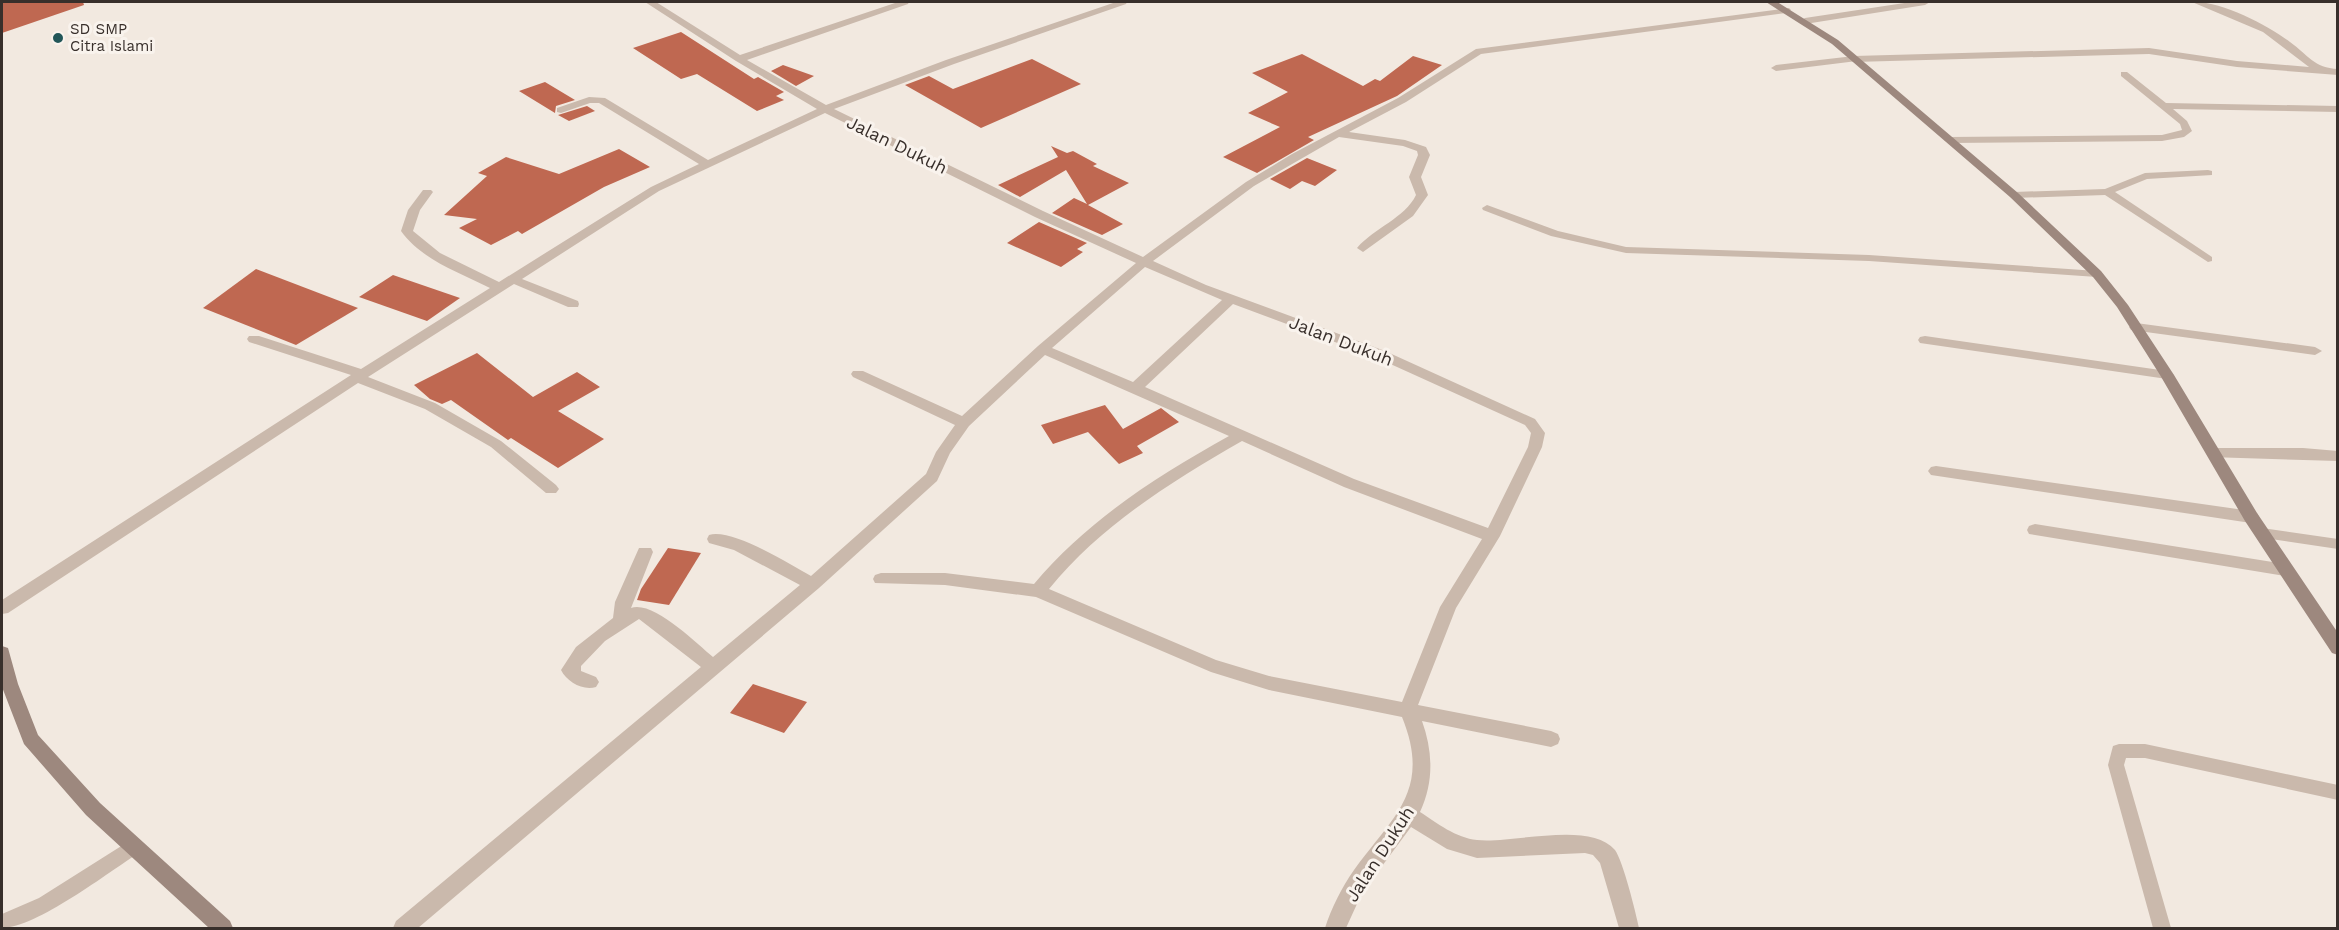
<svg xmlns="http://www.w3.org/2000/svg" width="2339" height="930" font-family="'Work Sans',sans-serif">
	<style>
		.building { fill: #bf6851 }
		.lines { fill: none; stroke-linecap: round; stroke-linejoin: round }
		.lane { fill: #cab9ac; fill-rule: evenodd }
		.street { fill: #cab9ac; fill-rule: evenodd }
		.secondary { fill: #9d887e; fill-rule: evenodd }
		.poi-dot { fill: #225658; stroke: #f9f3ed; stroke-width: 2 }
		.labels { text-anchor: middle; stroke-width: 6; stroke-linejoin: round; paint-order: stroke }
		.far-poi-label { font-size: 15px; fill: #382f2b; stroke: #f9f3ed; text-anchor: start }
		.street-label { font-size: 18px; fill: #382f2b; stroke: #f9f3ed }
	</style>
	<rect width="100%" height="100%" fill="#f2e9e0"/>
	<g class="building">
		<path d="M2 2H83L84 5 2 33Z"/>
		<path d="M681 32 754 79 758 77 784 92 776 96 784 100 757 111 697 74 681 79 633 48Z"/>
		<path d="M1302 54 1363 86 1375 79 1380 81 1413 56 1442 65 1397 96 1308 137 1314 140 1257 173 1223 157 1280 127 1248 113 1288 92 1252 73Z"/>
		<path d="M1032 59 1081 84 981 128 905 85 929 76 953 89Z"/>
		<path d="M783 65 814 76 796 86 771 71Z"/>
		<path d="M545 82 575 100 556 106 555 113 519 91Z"/>
		<path d="M587 106 595 111 569 121 558 115Z"/>
		<path d="M1051 146 1067 153 1073 151 1097 164 1093 166 1129 183 1088 205 1123 224 1102 235 1052 213 1074 198 1087 204 1066 170 1020 197 998 185 1058 157Z"/>
		<path d="M619 149 650 167 604 187 522 234 518 231 491 245 459 228 477 219 444 215 487 176 478 173 506 157 559 174Z"/>
		<path d="M1307 158 1337 170 1315 186 1302 181 1290 189 1270 179Z"/>
		<path d="M1039 222 1087 243 1077 249 1083 252 1061 267 1007 243Z"/>
		<path d="M256 269 358 308 296 345 203 308Z"/>
		<path d="M393 275 460 298 427 321 359 297Z"/>
		<path d="M477 353 533 397 577 372 600 387 558 411 604 439 558 468 511 438 508 440 451 400 442 404 430 399 414 385Z"/>
		<path d="M1105 405 1123 429 1161 408 1179 422 1137 446 1143 453 1119 464 1088 432 1053 444 1041 425Z"/>
		<path d="M668 548 701 553 669 605 637 600 641 589Z"/>
		<path d="M753 684 807 702 784 733 730 713Z"/>
	</g>
	<g class="lines">
		<g class="lane">
			<path d="M1854 56 1857 57V61L1776 71 1771 68 1776 65Z"/>
			<path d="M2121 72H2127L2166 103 2338 106V112L2173 109 2187 121 2192 131 2184 137 2162 141 1949 143 1944 140 1949 137 2162 135 2182 130 2180 124 2121 76Z"/>
			<path d="M2208 170 2212 171V175L2147 179 2115 192 2212 257V261L2208 262 2105 195 2014 198 2009 195 2014 192 2105 189 2145 173Z"/>
			<path d="M1487 205 1558 231 1626 247 1869 255 2097 271 2103 274 2097 277 1869 261 1626 253 1551 236 1483 210 1482 208Z"/>
			<path d="M2262 528 2338 539V549L2257 537 2255 533 2257 529Z"/>
			<path d="M2119 744H2145L2338 785V800L2145 758H2126L2124 765 2171 928H2153L2108 765 2113 746Z"/>
			<path d="M134 838 140 840 143 846 140 852C109 872 36 928 2 928V914L39 898Z"/>
		</g>
		<g class="street">
			<path d="M645 2H656L740 55 898 2H909L908 4 747 60 826 105 946 60 1116 2H1127L1126 4 954 64 834 109 1043 211 1143 257 1246 182 1292 154 1398 98 1476 49 1789 8 1791 10 1786 13 1481 54 1406 102 1349 132 1405 140 1426 147 1430 155 1421 177 1428 195 1413 216 1363 252 1357 248C1374 228 1405 218 1416 195L1409 177 1418 155 1417 151 1403 146 1339 137 1254 186 1153 261 1206 285 1385 351 1535 419 1545 433 1542 447 1500 536 1456 608 1418 705 1551 731 1558 734 1560 739 1558 744 1551 747 1422 721C1433 752 1434 782 1420 812 1437 823 1456 838 1477 840 1513 844 1590 820 1615 850 1623 861 1636 913 1639 928H1619L1600 863 1593 855 1585 853 1477 858 1447 849 1411 827 1362 893 1346 928H1325C1331 909 1342 887 1354 870 1393 816 1432 791 1402 717L1269 690 1211 672 1036 597 945 585 875 583 873 579 875 575 881 573H945L1034 584C1088 520 1157 476 1229 436L1045 355 969 426 950 453 937 481 819 588 418 928H393L396 921 701 667 639 619 605 641 581 666V671L596 677 599 682 596 687C583 691 567 682 561 670L576 647 613 618 615 602 639 548H651L653 552 631 608C653 600 696 643 713 657L800 585 734 550 709 543 707 539 709 535C732 528 790 564 811 576L926 474 936 452 955 425 853 377 851 374 853 371H863L962 416 1038 346 1136 263 1035 217 825 113 659 191 522 279 578 301 579 304 578 307H568L514 284 368 377 435 403 501 441 556 485 559 489 556 493H546L491 447 425 409 358 383 8 613 2 614V600L351 375 249 342 247 339 249 336H259L361 369 490 288C458 272 422 260 401 231L408 210 423 190H431L433 192 420 210 413 231 440 253 499 282 651 187 699 164 599 103H590L561 113 557 112V108L589 97 605 98 708 160 817 109 736 61ZM1145 267 1222 300 1133 382 1052 348ZM1233 304 1375 357 1525 425 1531 433 1528 447 1488 528 1354 479 1145 387ZM1242 441 1344 487 1482 539 1440 607 1402 702 1269 676 1216 660 1049 589C1101 525 1171 482 1242 441Z"/>
			<path d="M1911 2H1930L1925 5 1805 24 1800 21 1805 18Z"/>
			<path d="M2192 2C2220 0 2268 25 2290 42 2308 55 2314 68 2338 69V75L2237 67 2149 54 1854 62 1849 59 1854 56 2149 48 2237 61 2309 67 2263 32Z"/>
			<path d="M2136 323 2315 347 2322 351 2315 355 2131 330 2129 327Z"/>
			<path d="M1925 336 2167 371 2174 375 2167 379 1920 343 1918 340 1920 337Z"/>
			<path d="M2214 448H2303L2338 451V461L2209 457 2207 453 2209 449Z"/>
			<path d="M1936 466 2251 511 2257 513 2259 517 2257 521 2251 523 1931 475 1928 471 1931 467Z"/>
			<path d="M2035 524 2285 564 2291 566 2293 570 2291 574 2285 576 2029 534 2027 530 2029 526Z"/>
		</g>
		<g class="secondary">
			<path d="M1766 2H1777L1838 40 2018 193 2101 271 2128 305 2174 375 2257 513 2338 633V655L2332 653 2245 521 2160 375 2117 307 2093 277 2010 197 1832 44Z"/>
			<path d="M2 646 8 648 18 684 38 735 100 803 230 921 233 928H209L86 815 24 744 2 687Z"/>
		</g>
	</g>
	<circle class="poi-dot" cx="58" cy="38" r="6"/>
	<g class="labels">
		<g class="far-poi-label">
			<text x="70" y="34">SD SMP<tspan x="70" dy="17">Citra Islami</tspan></text>
		</g>
		<g class="street-label">
			<text transform="translate(897 145) rotate(26)" y="6">Jalan Dukuh</text>
			<text transform="translate(1341 341) rotate(21)" y="6">Jalan Dukuh</text>
			<text transform="translate(1380 854) rotate(-57)" y="6">Jalan Dukuh</text>
		</g>
	</g>
	<rect width="2339" height="930" fill="none" stroke="#382f2b" stroke-width="6"/>
</svg>
